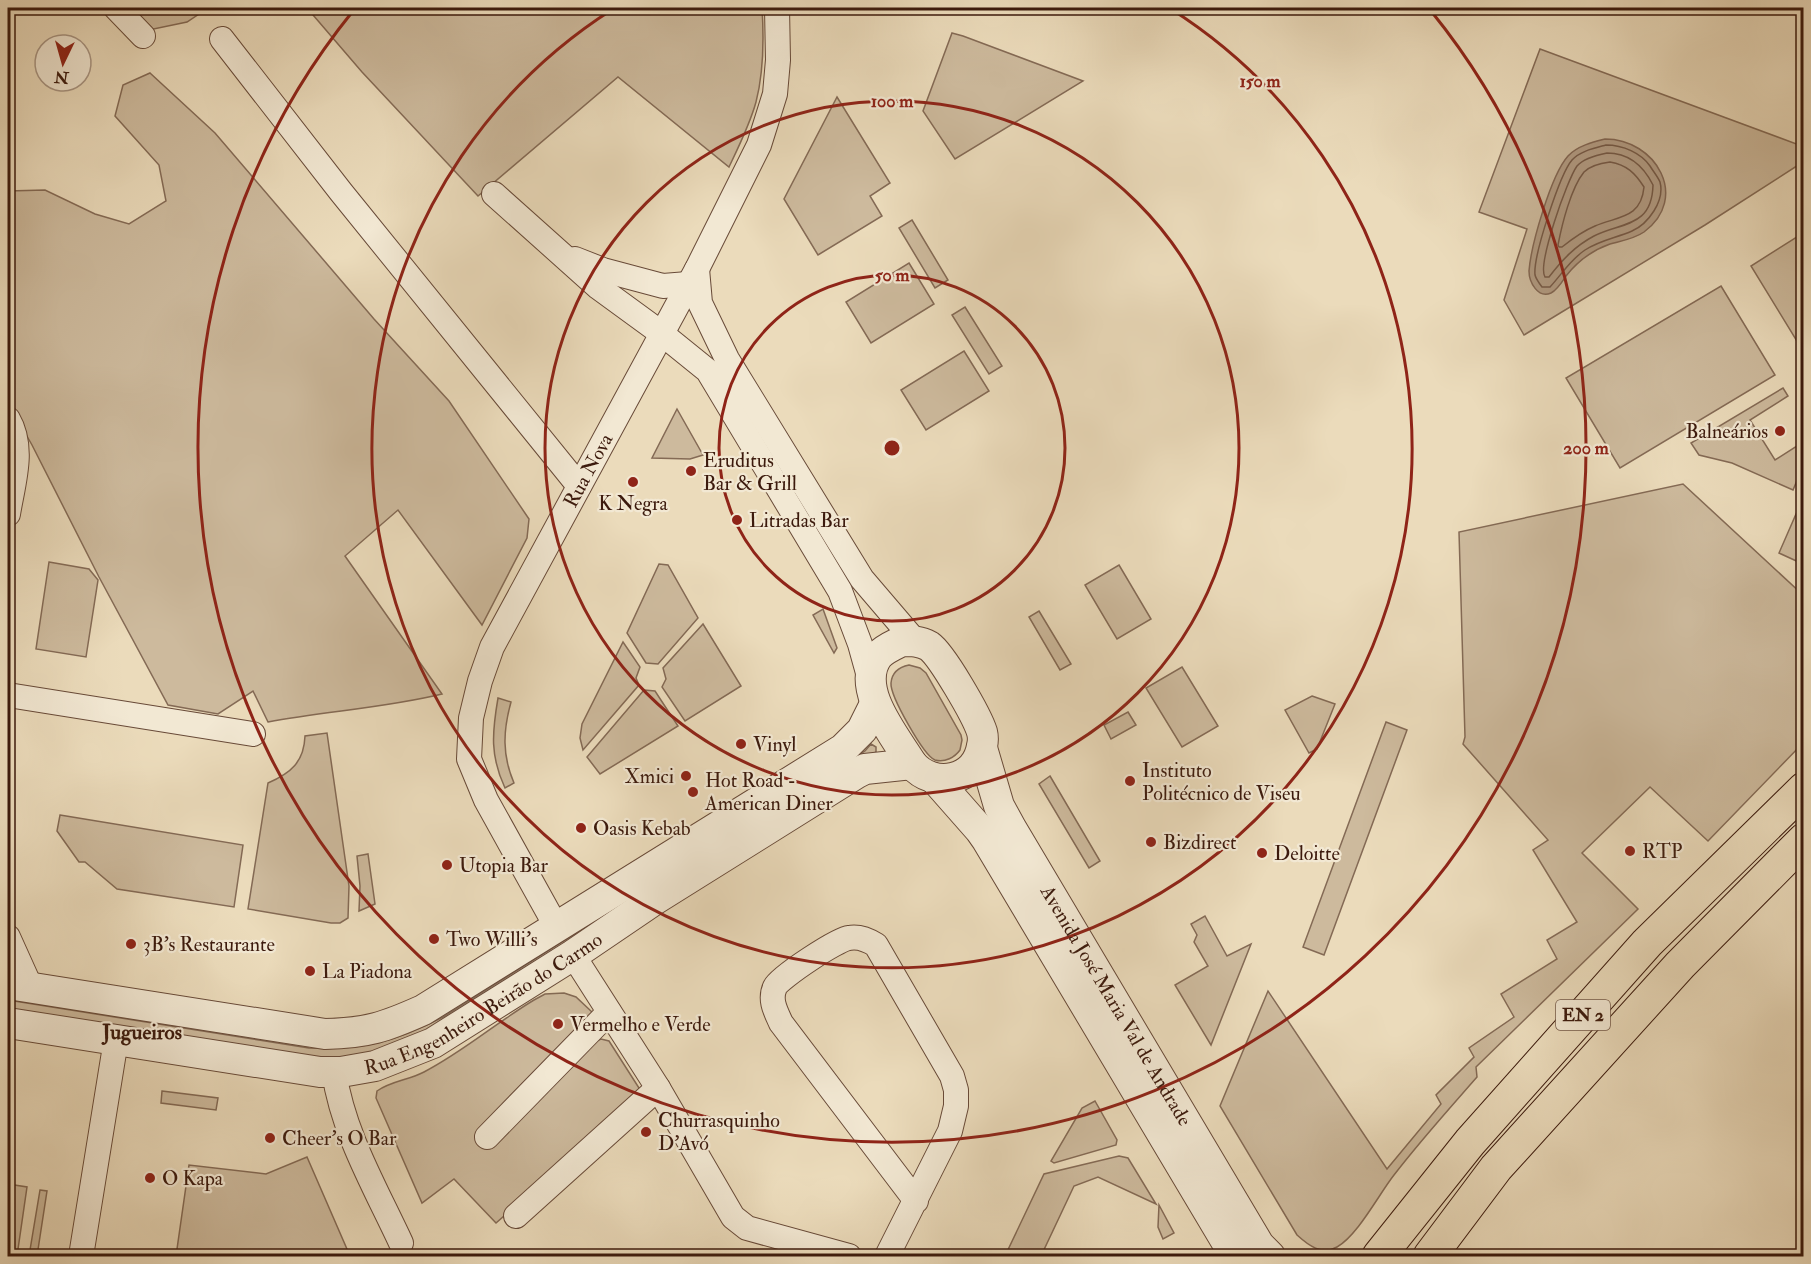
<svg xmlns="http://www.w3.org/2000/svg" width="1811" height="1264" font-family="'IM FELL Double Pica',serif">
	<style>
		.green { fill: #cdba9d; stroke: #846a55; stroke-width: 1.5 }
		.water { fill: #b09980; stroke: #826652; stroke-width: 1.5 }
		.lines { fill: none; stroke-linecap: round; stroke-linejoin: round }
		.shore { stroke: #765a46; stroke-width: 1.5 }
		.minor-casing { stroke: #684a38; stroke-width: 26 }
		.tertiary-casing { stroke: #684a38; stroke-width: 32 }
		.primary-casing { stroke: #3c1a0d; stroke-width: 35 }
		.minor { stroke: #f2e8d3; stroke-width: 24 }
		.tertiary { stroke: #f2e8d3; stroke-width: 30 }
		.primary { stroke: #ebdbbb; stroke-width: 33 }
		.ring { fill: none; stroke: #8f2418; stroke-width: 3 }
		.poi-dot { fill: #8f2418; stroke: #f2e8d3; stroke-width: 2 }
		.labels { text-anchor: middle; stroke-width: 4.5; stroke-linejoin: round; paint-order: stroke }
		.shield { fill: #f2e8d3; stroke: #735848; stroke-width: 1.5 }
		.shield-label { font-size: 18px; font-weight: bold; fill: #3c1a0d }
		.poi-label { font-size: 20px; fill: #3c1a0d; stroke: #f2e8d3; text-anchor: start }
		.street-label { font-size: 20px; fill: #3c1a0d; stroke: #f2e8d3 }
		.neighbourhood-label { font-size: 21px; font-weight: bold; fill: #3c1a0d; stroke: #f2e8d3 }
		.centre { fill: #8f2418; stroke: #f2e8d3; stroke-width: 3 }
		.ring-label { font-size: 18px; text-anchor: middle; font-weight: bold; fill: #8f2418; stroke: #f2e8d3; stroke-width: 4.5; stroke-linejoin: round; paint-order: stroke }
	</style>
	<rect width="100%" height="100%" fill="#ebdbbb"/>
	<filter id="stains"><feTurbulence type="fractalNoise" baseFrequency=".00333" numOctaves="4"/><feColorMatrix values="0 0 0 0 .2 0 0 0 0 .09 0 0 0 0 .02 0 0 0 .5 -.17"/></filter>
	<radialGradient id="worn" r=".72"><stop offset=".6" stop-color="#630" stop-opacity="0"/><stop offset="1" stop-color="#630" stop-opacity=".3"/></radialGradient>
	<g class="green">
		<path d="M123 8H208L187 22 144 31Z"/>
		<path d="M307 8H762C764 39 764 71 756 102 750 124 739 146 729 167L618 77 478 196 362 72Z"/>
		<path d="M952 33 963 36 1083 81 955 159 923 111Z"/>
		<path d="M1540 49 1802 146 1803 148V162L1705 225 1524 335 1504 300 1527 229 1479 212Z"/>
		<path d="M150 73 215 133 374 319 449 401 529 519 527 538 482 625 398 510 345 556 442 694C385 708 326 711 268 722L253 691 218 714 168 705 99 577 32 445 8 403V191L45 190 95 214 129 224 166 201 159 165 115 116 123 85Z"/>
		<path d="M837 97 890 183 870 196 882 216 818 255 784 199Z"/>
		<path d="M912 220 948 280 935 288 899 228Z"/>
		<path d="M1803 233V351L1751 266Z"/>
		<path d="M909 263 934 304 871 343 846 302Z"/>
		<path d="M1721 286 1775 375 1620 468 1566 378Z"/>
		<path d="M965 307 1002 366 989 374 952 315Z"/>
		<path d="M964 351 989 391 926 430 901 390Z"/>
		<path d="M1783 388 1788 396 1750 420 1775 460 1803 442V466L1793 490 1732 463 1699 455 1691 443Z"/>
		<path d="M677 409 703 455 690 459 652 458Z"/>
		<path d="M1683 484 1803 595V743L1708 841 1650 787 1582 853 1638 909 1476 1067 1477 1077C1449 1109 1420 1141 1394 1175 1379 1194 1358 1235 1337 1247 1322 1256 1308 1245 1297 1235L1220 1106 1268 991 1387 1169 1441 1104 1436 1095 1474 1057 1469 1048 1514 1017 1501 994 1557 959 1547 940 1577 922 1533 850 1548 840 1463 744 1465 737 1459 532Z"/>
		<path d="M1803 498V564L1779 553Z"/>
		<path d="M49 562 89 569 98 580 86 657 36 649Z"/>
		<path d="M659 564 668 565 698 618 658 664 646 663 627 633Z"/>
		<path d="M1119 565 1151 619 1117 639 1085 585Z"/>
		<path d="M823 609 837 648 834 653 813 615Z"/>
		<path d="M1039 611 1071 664 1060 670 1029 617Z"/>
		<path d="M703 624 741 686 685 721 662 687 666 679 663 668Z"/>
		<path d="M623 642 640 667 636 678 639 685 583 750 580 738 582 724Z"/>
		<path d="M909 665 920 668 926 673 961 735 962 740 960 750C955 757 945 763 935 760 924 756 890 696 891 683 892 672 899 667 909 665Z"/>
		<path d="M1182 667 1218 726 1182 747 1146 688Z"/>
		<path d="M644 690 655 691 678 726 600 774 587 757Z"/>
		<path d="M1312 696 1335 704 1317 749 1309 753 1285 710Z"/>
		<path d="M498 698 511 702C503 731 502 755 514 783L505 788C490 756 492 733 498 698Z"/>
		<path d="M1128 712 1136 725 1111 739 1104 725Z"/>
		<path d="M1386 722 1407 730 1324 955 1303 947Z"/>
		<path d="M327 733 349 886 348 918 340 923H331L248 909 268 783C291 773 304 762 305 736Z"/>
		<path d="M871 744 876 747V752L429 1029 391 1049 323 1060 8 1011V1000L309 1048C362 1051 397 1041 443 1017L865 751Z"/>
		<path d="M1050 776 1100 861 1089 868 1039 784Z"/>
		<path d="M60 815 243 845 234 907 117 889 85 862H79L57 831Z"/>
		<path d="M368 854 375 904 359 911 360 886 357 856Z"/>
		<path d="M1205 916 1227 956 1251 944 1211 1045 1175 985 1208 966 1194 942 1197 935 1191 924Z"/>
		<path d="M564 993 576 997 592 1012V1043L601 1039 609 1041 639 1088V1094L636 1100 496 1223 454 1179 422 1203 376 1098 377 1091C391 1081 409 1080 424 1072 463 1052 497 1022 534 1000L545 994Z"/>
		<path d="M162 1091 218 1098 216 1110 161 1103Z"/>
		<path d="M1095 1101 1117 1140 1116 1145 1054 1163 1051 1161 1082 1108Z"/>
		<path d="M1119 1156 1128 1158 1156 1204 1098 1177 1074 1186 1041 1256H1005L1044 1174Z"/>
		<path d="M307 1157 350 1256H176L189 1165 266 1174Z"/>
		<path d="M8 1184 27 1187 17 1256H8Z"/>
		<path d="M40 1190 47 1191 37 1256H29Z"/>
		<path d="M1159 1205 1174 1233 1163 1239 1158 1227Z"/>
	</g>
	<path class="water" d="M1605 139C1656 139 1690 198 1644 232 1634 239 1621 241 1610 244 1593 250 1577 262 1566 276 1562 282 1557 290 1551 293 1538 299 1529 282 1529 271 1531 245 1551 175 1568 156 1577 146 1593 142 1605 139Z"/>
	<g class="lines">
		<g class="shore">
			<path d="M1606 145C1623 145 1641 153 1650 166 1653 171 1658 177 1660 182 1665 201 1648 224 1632 231 1616 238 1600 240 1585 250 1570 260 1562 274 1550 287H1542C1539 283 1536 279 1535 275 1533 256 1560 174 1572 160 1580 151 1595 148 1606 145Z"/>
			<path d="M1607 153C1629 153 1644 167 1653 185 1652 228 1621 222 1594 236 1575 246 1562 260 1549 277H1545C1537 265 1567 180 1577 166 1584 158 1597 155 1607 153Z"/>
			<path d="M1610 162C1627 165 1635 173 1644 187 1641 219 1618 216 1595 226 1583 231 1572 239 1562 247H1559L1558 245C1562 224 1571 188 1584 172 1590 166 1602 163 1610 162Z"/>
		</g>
		<g class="minor-casing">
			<g id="minor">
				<path d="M116 8 143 36"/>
				<path d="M222 39 341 192 579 486"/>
				<path d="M494 194 598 287 661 333 708 371 840 591 860 644 870 680"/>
				<path d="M575 259 603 270 663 286 688 284"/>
				<path d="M697 269 700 303 727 359 862 579 915 641"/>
				<path d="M8 419C25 448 13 483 8 514"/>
				<path d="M8 695 253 734"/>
				<path id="s1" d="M557 928 486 800 469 759 471 718 480 681 492 647 697 269 759 145 775 94 778 60 777 8"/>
				<path d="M8 937 31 988"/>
				<path d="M573 955 658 1088 733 1217 747 1228 849 1256"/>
				<path d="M334 1072C343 1133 375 1187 401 1243"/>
				<path d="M487 1137 609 1012"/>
				<path d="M516 1216 658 1088"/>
				<path d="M81 1256 116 1040"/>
				<path d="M887 1256 950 1131 956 1106V1090L952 1076 876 945C868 940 859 936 849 938 838 939 780 977 775 987 769 1000 776 1012 781 1023L916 1201"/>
			</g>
		</g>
		<g class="tertiary-casing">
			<g id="tertiary">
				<path d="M902 641C912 641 920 641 929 646 942 655 977 716 982 732 983 736 983 742 982 746 976 781 934 790 912 764 895 736 854 688 878 656 884 649 894 645 902 641Z"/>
				<path id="s2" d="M982 748 999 806 1011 828 1259 1245 1270 1256"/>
				<path d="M936 780 980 830 987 840 1235 1256"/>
				<path d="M8 984 325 1034C368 1033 385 1027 423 1010L843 749 862 730 875 704"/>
				<path id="s3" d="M8 1023 320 1072H341L375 1066 433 1043 573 955 654 900 857 773 865 769 912 764"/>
			</g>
		</g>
		<g class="primary-casing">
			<g id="primary">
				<path d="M1379 1256 1470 1142 1647 943 1804 789"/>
				<path d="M1430 1256 1496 1168 1680 965 1804 840"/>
			</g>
		</g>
		<use href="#minor" class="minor"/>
		<use href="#tertiary" class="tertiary"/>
		<use href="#primary" class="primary"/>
	</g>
	<g class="ring">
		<circle cx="892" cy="448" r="173"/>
		<circle cx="892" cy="448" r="347"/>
		<path d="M1171 9A520 520 0 1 1 613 9"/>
		<path d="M1431 11A694 694 0 1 1 353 11"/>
	</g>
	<g class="poi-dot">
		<circle cx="1780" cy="431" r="6"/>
		<circle cx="691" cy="471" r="6"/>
		<circle cx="633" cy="482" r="6"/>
		<circle cx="737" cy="520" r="6"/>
		<circle cx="741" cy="744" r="6"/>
		<circle cx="686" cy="776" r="6"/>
		<circle cx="1130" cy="781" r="6"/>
		<circle cx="693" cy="792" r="6"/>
		<circle cx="581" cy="828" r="6"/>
		<circle cx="1151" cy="842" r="6"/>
		<circle cx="1630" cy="851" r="6"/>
		<circle cx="1262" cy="853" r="6"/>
		<circle cx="447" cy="865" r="6"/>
		<circle cx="434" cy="939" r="6"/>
		<circle cx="131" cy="944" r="6"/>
		<circle cx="310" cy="971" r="6"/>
		<circle cx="558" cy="1024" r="6"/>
		<circle cx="646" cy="1132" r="6"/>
		<circle cx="270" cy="1138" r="6"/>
		<circle cx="150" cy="1178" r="6"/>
	</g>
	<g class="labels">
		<rect class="shield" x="1556" y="1000" width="54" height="30" rx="4.5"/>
		<g class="shield-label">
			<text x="1583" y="1021">EN 2</text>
		</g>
		<g class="poi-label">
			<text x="1768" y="438" text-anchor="end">Balneários</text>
			<text x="703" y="467">Eruditus<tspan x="703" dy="23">Bar &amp; Grill</tspan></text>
			<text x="633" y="510" text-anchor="middle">K Negra</text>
			<text x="749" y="527">Litradas Bar</text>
			<text x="753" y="751">Vinyl</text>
			<text x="1142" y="777">Instituto<tspan x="1142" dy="23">Politécnico de Viseu</tspan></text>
			<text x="674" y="783" text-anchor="end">Xmici</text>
			<text x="705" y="787">Hot Road -<tspan x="705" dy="23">American Diner</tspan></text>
			<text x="593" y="835">Oasis Kebab</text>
			<text x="1163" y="849">Bizdirect</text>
			<text x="1642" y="858">RTP</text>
			<text x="1274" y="860">Deloitte</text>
			<text x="459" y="872">Utopia Bar</text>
			<text x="446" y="946">Two Willi's</text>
			<text x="143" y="951">3B's Restaurante</text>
			<text x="322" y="978">La Piadona</text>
			<text x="570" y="1031">Vermelho e Verde</text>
			<text x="658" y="1127">Churrasquinho<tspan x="658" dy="23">D'Avó</tspan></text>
			<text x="282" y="1145">Cheer's O Bar</text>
			<text x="162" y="1185">O Kapa</text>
		</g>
		<g class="street-label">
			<text dy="7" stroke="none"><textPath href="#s1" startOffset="507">Rua Nova</textPath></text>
			<text dy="7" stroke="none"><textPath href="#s3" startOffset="496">Rua Engenheiro Beirão do Carmo</textPath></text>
			<text dy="7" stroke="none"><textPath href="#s2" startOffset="292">Avenida José Maria Val de Andrade</textPath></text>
		</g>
		<g class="neighbourhood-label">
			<text x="142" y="1039">Jugueiros</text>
		</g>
	</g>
	<circle cx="892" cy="448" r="9" class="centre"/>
	<g class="ring-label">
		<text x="1260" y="87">150 m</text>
		<text x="892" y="107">100 m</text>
		<text x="892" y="281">50 m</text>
		<text x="1586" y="454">200 m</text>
	</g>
	<rect width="1811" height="1264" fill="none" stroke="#ebdbbb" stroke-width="30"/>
	<rect x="9" y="9" width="1793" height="1246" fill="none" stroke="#3c1a0d" stroke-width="3"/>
	<rect x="15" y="15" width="1781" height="1234" fill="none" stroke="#3c1a0d" stroke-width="1.5"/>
	<g transform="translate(63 63) rotate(185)"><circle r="28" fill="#f2e8d3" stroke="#a99684" stroke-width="1.5"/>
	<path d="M0-4.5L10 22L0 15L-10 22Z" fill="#8f2418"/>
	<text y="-9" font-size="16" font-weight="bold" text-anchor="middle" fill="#3c1a0d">N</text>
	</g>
	<rect width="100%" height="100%" filter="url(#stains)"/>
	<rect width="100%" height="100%" fill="url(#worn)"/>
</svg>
